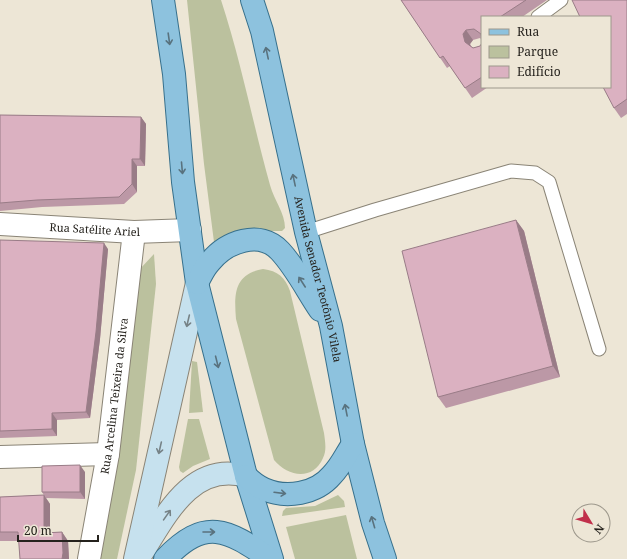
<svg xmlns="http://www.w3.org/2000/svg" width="627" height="559" font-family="'Noto Serif',serif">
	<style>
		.green { fill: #bbc19e }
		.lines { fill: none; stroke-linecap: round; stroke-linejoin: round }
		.lane-casing { stroke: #8a8476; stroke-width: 15 }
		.street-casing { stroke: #8a8476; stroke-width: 24 }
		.secondary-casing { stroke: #8a8476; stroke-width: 24 }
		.primary-casing { stroke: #37708c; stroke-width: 24 }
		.lane { stroke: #fff; stroke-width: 13 }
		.street { stroke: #fff; stroke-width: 22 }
		.secondary { stroke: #c6e1ee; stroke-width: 22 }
		.primary { stroke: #8dc2de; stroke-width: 22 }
		.wall { fill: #bc98a6 }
		.shaded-wall { fill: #997c87 }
		.building { fill: #dbb1c1; stroke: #997c87 }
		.oneway { stroke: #59727e }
		.oneway2 { stroke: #768286 }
		.labels { text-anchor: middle; stroke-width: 3; stroke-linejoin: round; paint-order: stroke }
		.street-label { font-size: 11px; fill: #25221d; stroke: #ede6d6 }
	</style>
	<rect width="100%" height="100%" fill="#ede6d6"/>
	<g class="green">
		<path d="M187 0H221C241 61 253 124 270 185 274 200 285 213 285 228L282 231H257L217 245 214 242 204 164Z"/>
		<path d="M154 254 156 284 136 470 117 559H98L139 270Z"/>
		<path d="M263 269C278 271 285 277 290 291L324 433C325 441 327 450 323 458 313 481 288 477 274 460L236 319C234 294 234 274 263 269Z"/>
		<path d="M192 361 197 362 203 412 189 413Z"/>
		<path d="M188 419H199L210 459 193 466 183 473 180 471 179 467Z"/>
		<path d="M338 495 344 501 345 507 282 516 283 511 286 508 315 506Z"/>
		<path d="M346 515 357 559H295L286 527Z"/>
	</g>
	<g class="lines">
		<g class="lane-casing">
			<g id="lane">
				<path d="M538 17 561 0"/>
				<path d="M306 232 375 210 511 171 535 173 549 182 599 349"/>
			</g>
		</g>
		<g class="street-casing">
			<g id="street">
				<path id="s1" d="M0 224 134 232 190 230"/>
				<path d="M0 457 108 454"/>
				<path id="s2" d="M89 559 108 454 134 232"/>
			</g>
		</g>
		<g class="secondary-casing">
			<g id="secondary">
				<path d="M142 553C166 515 192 461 246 476"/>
				<path d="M135 559 197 283"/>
			</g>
		</g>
		<g class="primary-casing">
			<g id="primary">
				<path d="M163 0 174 74 183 182 197 283 246 476 272 559"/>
				<path id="s3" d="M252 0 262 31 306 232 331 326 353 444 373 523 385 559"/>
				<path d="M197 283C201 276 204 268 210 262 226 242 260 229 280 251 296 268 307 291 320 310"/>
				<path d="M246 476C251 481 257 486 264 489 286 499 316 494 332 475 341 466 346 454 353 444"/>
				<path d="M165 559C205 517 227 529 270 559"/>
			</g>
		</g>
		<use href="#lane" class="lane"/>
		<use href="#street" class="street"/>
		<use href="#secondary" class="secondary"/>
		<use href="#primary" class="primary"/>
	</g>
	<g class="wall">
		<path d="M401 0H547L522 17H482V40L480 38 473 40 470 44 471 46 473 48 480 46 482 43V87H488L472 98 450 66 447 68Z"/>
		<path d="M627 0V114L621 118 614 108 610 17Z"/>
		<path d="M0 115 141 117 146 124 145 166H137V192L124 204 42 207 0 211Z"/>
		<path d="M516 220 524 231 560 377 446 408 438 397Z"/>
		<path d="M0 240 108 249 100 339 90 418 57 420V436L0 438Z"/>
		<path d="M85 472V499L46 498 42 492Z"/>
		<path d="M44 495 50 504V533L62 532 68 541 69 559H20L19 541H0V497Z"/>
	</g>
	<g class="shaded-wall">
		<path d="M466 30 473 40 470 44 472 52 465 42 463 34Z"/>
		<path d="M141 117 146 124 145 166 140 159Z"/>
		<path d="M132 159 137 166V192L132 184Z"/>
		<path d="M516 220 524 231 560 377 553 366Z"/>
		<path d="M104 243 108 249 100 339 90 418 86 412Z"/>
		<path d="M52 413 57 420V436L52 429Z"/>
		<path d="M80 465 85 472V499L80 492Z"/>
		<path d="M44 495 50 504V542L44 533Z"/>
		<path d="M62 532 68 541 69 559H62Z"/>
	</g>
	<g class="building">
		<path d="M401 0H526L500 17H482V39L481 34 474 29 466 30 463 34 465 42 473 48 480 46 482 43V77L465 88 443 56 440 58Z"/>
		<path d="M572 0H627V99L614 108 603 87H610V17H580Z"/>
		<path d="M0 115 141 117 140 159H132V184L119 197 37 200 0 203Z"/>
		<path d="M516 220 553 366 438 397 402 251Z"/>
		<path d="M0 240 104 243 96 332 86 412 52 413V429L0 431Z"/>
		<path d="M80 465V492H42V466Z"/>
		<path d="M44 495V533L62 532 63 553 62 559H20L18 532H0V497Z"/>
	</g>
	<defs><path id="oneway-shaft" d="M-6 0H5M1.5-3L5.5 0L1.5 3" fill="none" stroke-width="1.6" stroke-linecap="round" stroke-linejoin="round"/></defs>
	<g class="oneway">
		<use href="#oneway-shaft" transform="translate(169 39) rotate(82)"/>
		<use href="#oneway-shaft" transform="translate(267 53) rotate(-102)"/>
		<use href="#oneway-shaft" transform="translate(182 168) rotate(85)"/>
		<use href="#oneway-shaft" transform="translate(294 180) rotate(-102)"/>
		<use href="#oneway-shaft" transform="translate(302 282) rotate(-123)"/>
		<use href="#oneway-shaft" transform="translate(217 362) rotate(76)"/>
		<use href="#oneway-shaft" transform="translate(346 410) rotate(-101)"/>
		<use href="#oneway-shaft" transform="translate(280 493) rotate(7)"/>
		<use href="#oneway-shaft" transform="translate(373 522) rotate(-106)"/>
		<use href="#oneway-shaft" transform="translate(209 532)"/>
	</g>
	<g class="oneway2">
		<use href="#oneway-shaft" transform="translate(188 321) rotate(103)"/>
		<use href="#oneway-shaft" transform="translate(160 448) rotate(103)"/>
		<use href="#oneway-shaft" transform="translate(167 515) rotate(-55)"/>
	</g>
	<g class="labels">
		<g class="street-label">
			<text dy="4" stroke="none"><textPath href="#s1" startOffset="95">Rua Satélite Ariel</textPath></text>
			<text dy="4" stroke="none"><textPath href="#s3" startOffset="287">Avenida Senador Teotônio Vilela</textPath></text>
			<text dy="4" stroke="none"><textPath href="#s2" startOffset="165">Rua Arcelina Teixeira da Silva</textPath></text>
		</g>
	</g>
	<rect x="481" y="16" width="130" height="72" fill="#ede6d6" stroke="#9d988c"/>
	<rect x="489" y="29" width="20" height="6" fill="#8dc2de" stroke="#9d988c"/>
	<text x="517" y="36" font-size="12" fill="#25221d">Rua</text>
	<rect x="489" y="46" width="20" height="12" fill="#bbc19e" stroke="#9d988c"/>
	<text x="517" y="56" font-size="12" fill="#25221d">Parque</text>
	<rect x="489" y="66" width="20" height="12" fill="#dbb1c1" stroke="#9d988c"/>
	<text x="517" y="76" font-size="12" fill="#25221d">Edifício</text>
	<g transform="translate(591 523) rotate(128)"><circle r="19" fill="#ede6d6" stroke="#9d988c"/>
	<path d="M0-3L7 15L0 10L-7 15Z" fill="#c1304b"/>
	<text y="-6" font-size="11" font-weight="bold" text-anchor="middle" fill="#25221d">N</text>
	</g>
	<path d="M18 535v6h80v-6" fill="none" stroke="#25221d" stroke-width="2"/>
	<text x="24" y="535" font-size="12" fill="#25221d" stroke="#ede6d6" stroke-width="3" paint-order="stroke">20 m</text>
</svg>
